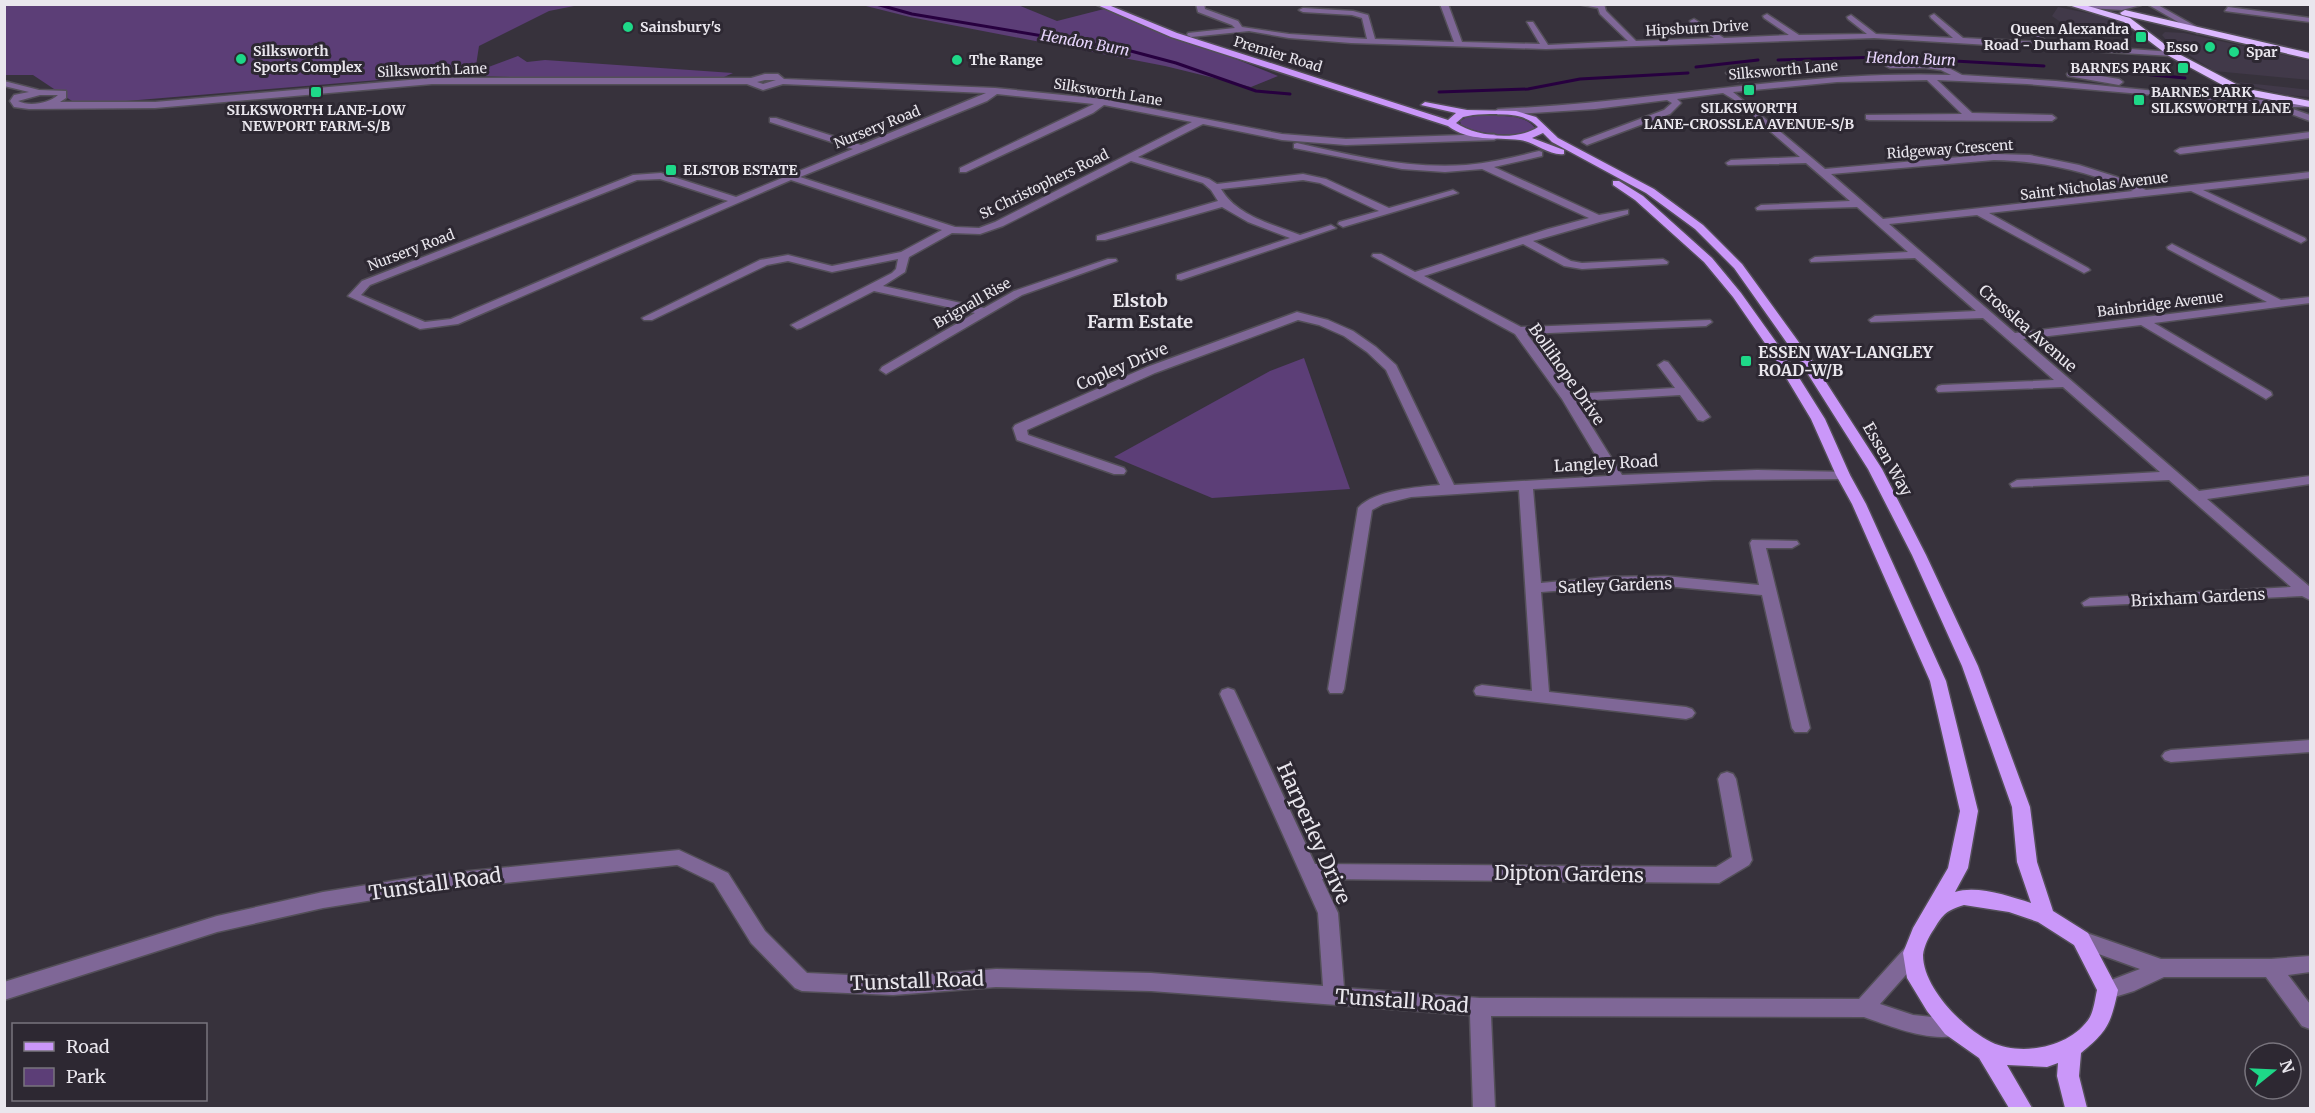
<svg xmlns="http://www.w3.org/2000/svg" width="2315" height="1113" font-family="Merriweather,serif">
	<style>
		.built { fill: #413949 }
		.green { fill: #5c3e77 }
		.lines { fill: none; stroke-linecap: round; stroke-linejoin: round }
		.stream { stroke: #27003f; stroke-width: 3 }
		.minor-casing { stroke: #534f58; stroke-width: 3 }
		.major-casing { stroke: #534f58; stroke-width: 3 }
		.highway-casing { stroke: #534f58; stroke-width: 3 }
		.minor { fill: #7f6797; fill-rule: evenodd }
		.major { fill: #ca97f9; fill-rule: evenodd }
		.highway { fill: #dcb8ff; fill-rule: evenodd }
		.poi-dot { fill: #1ed888; stroke: #2d2832; stroke-width: 2 }
		.labels { text-anchor: middle; stroke-width: 6; stroke-linejoin: round; paint-order: stroke }
		.far-poi-label { font-size: 14px; font-weight: bold; fill: #e9e6ed; stroke: #2d2832; text-anchor: start }
		.far-street-label { font-size: 14px; fill: #e9e6ed; stroke: #2d2832 }
		.far-water-label { font-size: 15px; font-style: italic; fill: #e9d6fe; stroke: #2d2832 }
		.street-label { font-size: 16px; fill: #e9e6ed; stroke: #2d2832 }
		.poi-label { font-size: 16px; font-weight: bold; fill: #e9e6ed; stroke: #2d2832; text-anchor: start }
		.far-district-label { font-size: 18px; font-weight: bold; fill: #e9e6ed; stroke: #2d2832 }
		.near-street-label { font-size: 20px; fill: #e9e6ed; stroke: #2d2832 }
	</style>
	<rect width="100%" height="100%" fill="#37323c"/>
	<g class="built">
		<path d="M2058 7 2111 18 2124 24 2132 32 2069 28 2052 16Z"/>
		<path d="M2165 32 2184 33 2310 61V80L2214 71 2167 41 2162 35Z"/>
		<path d="M2237 82 2310 90V97L2286 95Z"/>
	</g>
	<g class="green">
		<path d="M4 5H579L549 11 479 46 475 72 518 56 527 62 545 60 733 73 724 77H511L484 76 475 72 78 105 33 75H5Z"/>
		<path d="M862 5H1018L1057 21 1108 8 1278 76 1251 87 1165 66 910 17Z"/>
		<path d="M1483 115C1498 116 1526 114 1535 128 1515 139 1481 135 1461 125L1460 121 1467 117Z"/>
		<path d="M1304 358 1350 489 1212 498 1114 457 1270 371Z"/>
	</g>
	<g class="lines">
		<g class="stream">
			<path d="M876 4 912 14 1127 50 1176 63 1256 91 1290 94"/>
			<path d="M1778 60 1884 57 2044 66"/>
			<path d="M1696 67 1758 60"/>
			<path d="M2077 68 2185 78"/>
			<path d="M1439 92 1528 89 1580 79 1688 73"/>
		</g>
		<g class="minor-casing">
			<g id="minor">
				<path d="M1196 4H1204L1205 9 1238 21 1242 27 1289 34 1367 39 1362 18 1352 15 1303 12 1299 10 1303 8 1353 11 1368 15 1375 39 1454 42 1440 4H1448L1462 42 1540 44 1527 22H1533L1548 45 1628 41 1600 14 1598 8 1578 4H1604L1606 11 1636 41 1714 38 1691 23 1690 21 1694 19 1724 38 1789 35 1764 18 1763 16 1767 14 1799 35 1867 34 1848 19 1847 17 1851 15 1876 34 1953 38 1931 18 1930 16 1934 14 1963 38 2039 42 2022 26 2026 24 2048 43 2172 52 2176 54 2172 56 1874 38 1546 49 1351 43 1289 38 1249 31 1191 37 1187 35 1188 33 1235 28 1232 25 1198 12Z"/>
				<path d="M2086 4 2141 5 2122 10 2089 8Z"/>
				<path d="M2147 4H2156L2204 31 2197 33Z"/>
				<path d="M2228 7 2310 18V22L2225 11Z"/>
				<path d="M1926 63 1947 67 1962 75 2056 81 2236 99 2310 101V107H2287L2310 115V121L2280 110V106L2027 84 1937 80 1972 113 2052 115 2056 118 2052 121 1869 120 1866 119V115L1962 114 1927 80 1837 82 1733 92 1825 169 1994 154 2030 155 2079 165 2117 177 2146 190 2310 172V178L2203 190 2305 238 2306 240 2301 243 2191 191 1989 213 2088 268 2090 270 2084 273 1977 215 1889 224 2015 333 2267 302 2168 249 2167 247 2172 244 2281 300 2310 297V303L2154 323 2271 392 2272 395 2266 399 2141 325 2023 339 2199 491 2310 476V484L2207 499 2310 587V600L2302 596 2084 606 2082 603 2090 598 2291 587 2169 480 2012 487 2010 484 2017 480 2160 472 2063 387 1938 392 1936 389 1938 386 1942 385 2054 380 1983 318 1871 322 1869 320 1875 316 1976 311 1915 258 1811 262 1810 260 1815 257 1908 252 1857 207 1757 210 1756 208 1761 205 1850 201 1806 163 1728 165 1726 163 1731 160 1800 157 1733 99 1723 93 1677 99 1681 103 1670 114 1587 145 1582 142 1584 140 1664 110 1672 103 1667 100 1595 109 1498 115 1494 112 1498 109C1651 103 1798 70 1951 75L1941 70 1926 68H1890L1886 66 1890 64ZM1994 160C2043 161 2088 171 2133 191L1883 219 1831 174Z"/>
				<path d="M1783 67 1787 69 1786 71 1739 75 1742 78 1738 81 1726 73 1730 71Z"/>
				<path d="M2071 71 2119 79 2123 82 2119 85 2068 76 2067 74Z"/>
				<path d="M765 74H778L784 79 995 88 1102 99 1282 134 1346 139 1494 134 1499 137 1494 140 1346 145 1282 140 1203 124 1138 157 1209 179 1217 184 1303 174 1326 179 1389 208 1453 190 1458 193 1343 227 1338 224 1339 222 1379 211 1320 183 1303 180 1221 189C1237 216 1272 224 1300 235L1331 225 1336 228 1181 280 1177 279V275L1290 238 1248 222 1222 207 1105 240H1097V236L1218 201 1211 190 1203 183 1131 161 1003 226 980 234 952 233 909 257 905 272 883 286 984 308 1014 291 1108 259H1116L1117 261 1022 295 886 374 880 370 882 367 975 313 874 291 801 328 797 329 791 325 892 273 896 269 898 259 832 272 788 261 767 265 652 320H644L642 318 760 260 788 255 832 266 901 252 942 230 791 180 458 324 420 329 348 296 362 281 633 175 661 173 736 197 853 149 770 122V118H776L861 145 986 93 783 84 763 90 747 84H432L155 108 29 109 14 107 10 101 14 95 29 92 4 86V81L39 90 66 91V98L60 102H155L432 78H751ZM765 80H776L763 84 757 82ZM997 94 1094 104 960 168V172H966L1093 113 1104 105 1192 122 995 222 979 228 955 227 800 177 987 101ZM40 95H58C49 103 30 107 18 101ZM660 179 728 201 451 319 425 322 361 295 370 285 637 180Z"/>
				<path d="M2310 132V138L2180 154 2175 151 2180 148Z"/>
				<path d="M1297 143C1353 156 1409 169 1466 165 1491 163 1515 157 1539 151L1542 152V156L1494 167 1599 215 1628 210V214L1533 241 1571 261 1582 263 1663 259 1668 262 1667 264 1582 269 1564 266 1523 244 1424 276 1521 327 1710 320 1712 322 1706 326 1527 334 1572 394 1675 388 1658 365 1664 361 1668 362 1710 417 1703 421 1698 420 1680 395 1576 401 1622 475 1757 470 1848 472 1850 475 1848 478 1843 479 1714 480 1533 489 1541 583 1606 577 1665 576 1759 585 1750 543 1752 540 1797 541 1799 544 1792 548H1766L1810 728 1807 732H1795L1792 728 1762 595 1665 586 1606 587 1541 592 1549 692 1686 707 1692 709 1695 713 1692 717 1686 719 1476 695 1474 691 1476 687 1482 685 1532 691 1519 490 1411 497 1383 504 1372 510 1344 689 1342 693H1330L1328 689 1358 508C1374 490 1418 487 1440 485L1386 370 1367 352 1344 336 1319 325 1298 320 1155 373 1027 430 1028 435 1124 468 1126 471 1124 474H1114L1017 440 1013 428 1015 425 1147 367 1297 312 1328 320 1353 331 1376 347 1396 365 1454 485 1608 476 1562 399 1515 334 1372 256 1373 254H1381L1415 272 1548 229 1589 218 1482 169 1445 172 1402 169 1294 148V144Z"/>
				<path d="M1228 688 1234 690 1236 694 1315 864 1716 867 1732 857 1718 779 1721 774 1727 772 1733 774 1736 779 1752 860 1749 865 1719 883 1322 879 1338 913 1344 988 1480 998 1859 999 1906 947 1913 945 1920 947 1923 953 1920 959 1880 1004 1913 1015 1961 1020 1964 1027 1961 1034C1932 1044 1891 1026 1864 1017L1491 1016 1495 1108H1473L1470 1015 1151 991 996 987 893 995 802 991 795 988 751 943 714 883 677 865 430 891 323 908 217 932 4 1000V982L217 916 323 892 430 875 679 850 728 873 765 931 807 973 893 977 996 969 1151 973 1323 986 1318 913 1220 694 1222 690Z"/>
				<path d="M2310 740V752L2171 762 2165 760 2162 756 2165 752 2171 750Z"/>
				<path d="M2081 931 2161 959H2271L2310 956V972L2288 975 2310 1004V1029L2302 1026 2266 977H2164L2134 991 2108 999 2101 996 2098 990 2101 984 2140 969 2074 945 2071 939 2074 933Z"/>
			</g>
		</g>
		<g class="major-casing">
			<path id="major" d="M1095 4H1106L1177 33 1448 120 1456 113 1421 105 1425 102 1467 110 1516 111 1536 117 1558 138 1654 189 1703 225 1742 264 1811 359 1882 469 1926 555 1978 666 2030 807 2037 862 2053 911 2088 933 2118 990C2111 1023 2108 1031 2081 1053L2079 1076 2087 1108H2065L2057 1076 2058 1063 2047 1067 2007 1065 2032 1108H2009L1979 1058 1945 1034 1927 1011 1907 978 1903 953 1913 928 1948 868 1960 811 1930 681 1852 504 1836 475 1811 419 1769 349 1733 297 1704 262 1635 200 1613 185V181H1619L1643 196 1712 258 1741 293 1781 349 1825 419 1850 475 1866 504 1946 681 1978 811 1968 868 1955 892C1977 885 2009 896 2031 903L2017 862 2012 807 1962 666 1912 555 1868 469 1799 360 1734 268 1695 229 1646 193 1552 142 1543 133 1532 138 1564 150V154C1549 156 1535 142 1520 140 1495 137 1469 142 1448 126L1171 37ZM1473 115C1493 114 1524 111 1538 127 1518 141 1476 137 1456 123L1463 117ZM1964 905 2009 912 2038 922 2074 945 2097 990C2095 999 2094 1009 2090 1017 2072 1047 2022 1057 1991 1042 1963 1028 1923 988 1923 955 1924 946 1929 936 1934 929 1944 913 1946 911 1964 905Z"/>
		</g>
		<g class="highway-casing">
			<g id="highway">
				<path d="M2065 4H2081L2130 18 2175 52 2236 84 2253 90 2310 101V107L2251 96 2228 88 2169 56 2124 22Z"/>
				<path d="M2125 10 2310 53V59L2122 15 2120 13Z"/>
			</g>
		</g>
		<use href="#minor" class="minor"/>
		<use href="#major" class="major"/>
		<use href="#highway" class="highway"/>
	</g>
	<g class="poi-dot">
		<circle cx="628" cy="27" r="6"/>
		<rect x="2135" y="31" width="12" height="12" rx="3"/>
		<circle cx="2210" cy="47" r="6"/>
		<circle cx="2234" cy="52" r="6"/>
		<circle cx="241" cy="59" r="6"/>
		<circle cx="957" cy="60" r="6"/>
		<rect x="2177" y="62" width="12" height="12" rx="3"/>
		<rect x="1743" y="84" width="12" height="12" rx="3"/>
		<rect x="310" y="86" width="12" height="12" rx="3"/>
		<rect x="2133" y="94" width="12" height="12" rx="3"/>
		<rect x="665" y="164" width="12" height="12" rx="3"/>
		<rect x="1740" y="355" width="12" height="12" rx="3"/>
	</g>
	<g class="labels">
		<g class="far-poi-label">
			<text x="640" y="32">Sainsbury's</text>
			<text x="2129" y="34" text-anchor="end">Queen Alexandra<tspan x="2129" dy="16">Road - Durham Road</tspan></text>
			<text x="2198" y="52" text-anchor="end">Esso</text>
			<text x="253" y="56">Silksworth<tspan x="253" dy="16">Sports Complex</tspan></text>
			<text x="2246" y="57">Spar</text>
			<text x="969" y="65">The Range</text>
			<text x="2171" y="73" text-anchor="end">BARNES PARK</text>
			<text x="2151" y="97">BARNES PARK<tspan x="2151" dy="16">SILKSWORTH LANE</tspan></text>
			<text x="1749" y="113" text-anchor="middle">SILKSWORTH<tspan x="1749" dy="16">LANE-CROSSLEA AVENUE-S/B</tspan></text>
			<text x="316" y="115" text-anchor="middle">SILKSWORTH LANE-LOW<tspan x="316" dy="16">NEWPORT FARM-S/B</tspan></text>
			<text x="683" y="175">ELSTOB ESTATE</text>
		</g>
		<g class="far-street-label">
			<text transform="translate(1697 28) rotate(-3)" y="5">Hipsburn Drive</text>
			<text transform="translate(1278 54) rotate(17)" y="5">Premier Road</text>
			<text transform="translate(432 70) rotate(-2)" y="5">Silksworth Lane</text>
			<text transform="translate(1783 70) rotate(-5)" y="5">Silksworth Lane</text>
			<text transform="translate(1108 92) rotate(9)" y="5">Silksworth Lane</text>
			<text transform="translate(877 127) rotate(-22)" y="5">Nursery Road</text>
			<text transform="translate(1950 149) rotate(-4)" y="5">Ridgeway Crescent</text>
			<text transform="translate(1044 184) rotate(-26)" y="5">St Christophers Road</text>
			<text transform="translate(2094 186) rotate(-7)" y="5">Saint Nicholas Avenue</text>
			<text transform="translate(411 250) rotate(-21)" y="5">Nursery Road</text>
			<text transform="translate(972 303) rotate(-30)" y="5">Brignall Rise</text>
			<text transform="translate(2160 304) rotate(-7)" y="5">Bainbridge Avenue</text>
		</g>
		<g class="far-water-label">
			<text transform="translate(1085 43) rotate(10)" y="5">Hendon Burn</text>
			<text transform="translate(1911 59) rotate(2)" y="5">Hendon Burn</text>
		</g>
		<g class="street-label">
			<text transform="translate(2028 328) rotate(41)" y="6">Crosslea Avenue</text>
			<text transform="translate(1122 366) rotate(-23)" y="6">Copley Drive</text>
			<text transform="translate(1567 374) rotate(55)" y="6">Bollihope Drive</text>
			<text transform="translate(1888 459) rotate(60)" y="6">Essen Way</text>
			<text transform="translate(1606 463) rotate(-3)" y="6">Langley Road</text>
			<text transform="translate(1615 585) rotate(-2)" y="6">Satley Gardens</text>
			<text transform="translate(2198 597) rotate(-3)" y="6">Brixham Gardens</text>
		</g>
		<g class="poi-label">
			<text x="1758" y="358">ESSEN WAY-LANGLEY<tspan x="1758" dy="18">ROAD-W/B</tspan></text>
		</g>
		<g class="far-district-label">
			<text x="1140" y="307">Elstob<tspan x="1140" dy="21">Farm Estate</tspan></text>
		</g>
		<g class="near-street-label">
			<text transform="translate(1314 833) rotate(66)" y="7">Harperley Drive</text>
			<text transform="translate(1569 874) rotate(1)" y="7">Dipton Gardens</text>
			<text transform="translate(435 884) rotate(-8)" y="7">Tunstall Road</text>
			<text transform="translate(917 981) rotate(-2)" y="7">Tunstall Road</text>
			<text transform="translate(1402 1001) rotate(4)" y="7">Tunstall Road</text>
		</g>
	</g>
	<rect width="2315" height="1113" fill="none" stroke="#e9e6ed" stroke-width="12"/>
	<rect x="12" y="1023" width="195" height="78" fill="#2d2832" stroke="#78747d" stroke-width="1.5"/>
	<rect x="24" y="1042" width="30" height="9" fill="#ca97f9" stroke="#78747d" stroke-width="1.5"/>
	<text x="66" y="1053" font-size="18" fill="#e9e6ed">Road</text>
	<rect x="24" y="1068" width="30" height="18" fill="#5c3e77" stroke="#78747d" stroke-width="1.5"/>
	<text x="66" y="1083" font-size="18" fill="#e9e6ed">Park</text>
	<g transform="translate(2273 1071) rotate(72)"><circle r="28" fill="#2d2832" stroke="#78747d" stroke-width="1.5"/>
	<path d="M0-4.5L10 22L0 15L-10 22Z" fill="#1ed888"/>
	<text y="-9" font-size="16" font-weight="bold" text-anchor="middle" fill="#e9e6ed">N</text>
	</g>
</svg>
